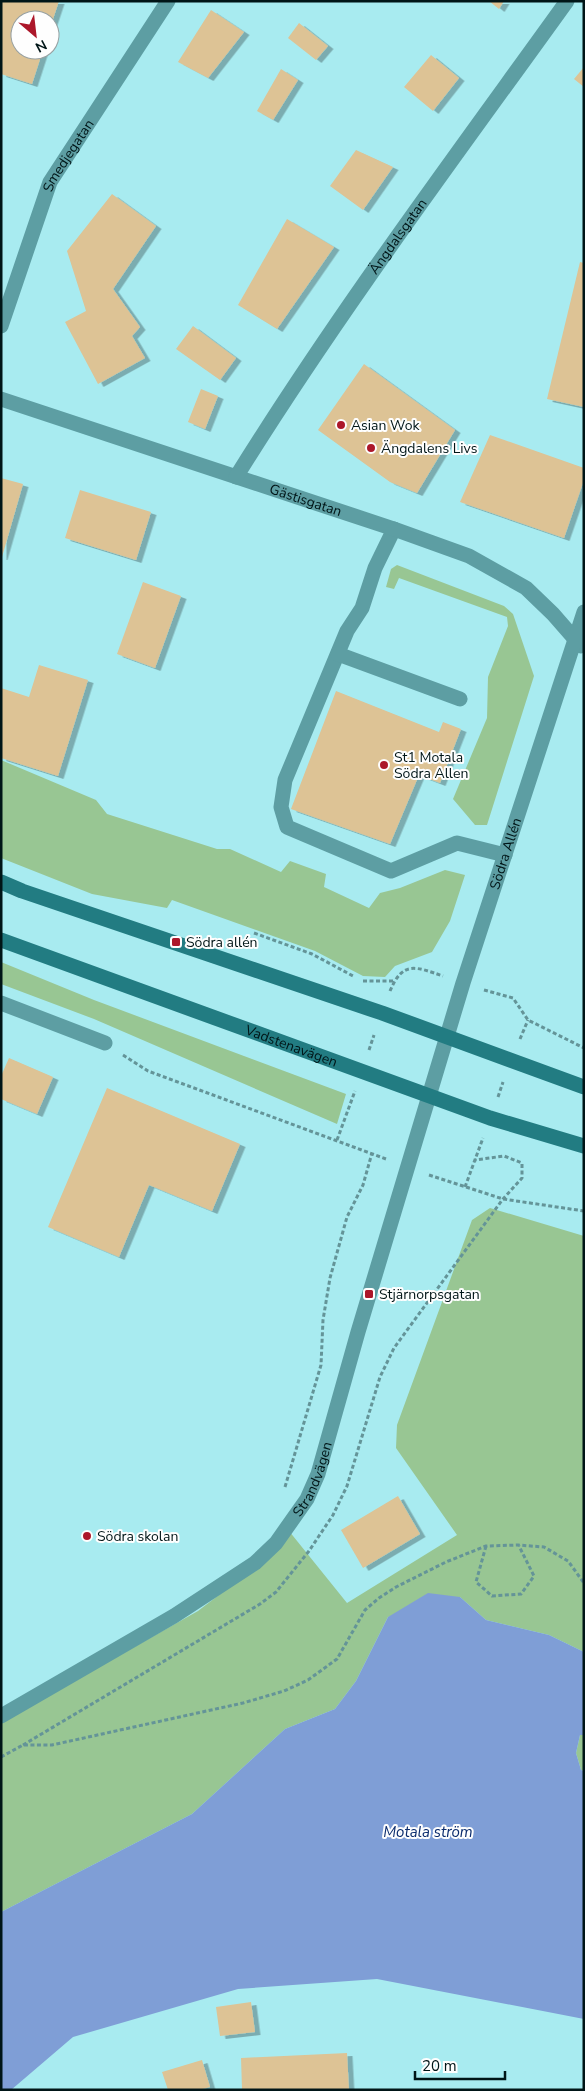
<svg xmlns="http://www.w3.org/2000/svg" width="585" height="2091" font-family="'Nunito Sans',sans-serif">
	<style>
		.green { fill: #98c693 }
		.water { fill: #7f9ed6 }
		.building { fill: #ddc395; filter: url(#shadow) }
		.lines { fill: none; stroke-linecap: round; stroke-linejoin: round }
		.path { stroke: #649498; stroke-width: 3; stroke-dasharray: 4 2.5; stroke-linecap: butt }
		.lane { stroke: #5d9ea3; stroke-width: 15 }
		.street { stroke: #5d9ea3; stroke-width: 15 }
		.secondary { stroke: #227c82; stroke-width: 15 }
		.poi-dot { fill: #ac172a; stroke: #fefefe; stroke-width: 2 }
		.labels { text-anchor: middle; stroke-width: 4; stroke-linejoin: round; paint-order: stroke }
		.street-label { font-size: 14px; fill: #001517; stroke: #fefefe }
		.poi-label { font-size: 14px; fill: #001517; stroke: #fefefe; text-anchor: start }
		.water-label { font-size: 15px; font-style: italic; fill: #0b2c6d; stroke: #fefefe }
	</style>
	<defs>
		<filter id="shadow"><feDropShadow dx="5.5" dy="3" stdDeviation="0" flood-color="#0004"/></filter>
	</defs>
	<rect width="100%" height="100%" fill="#a8ebf0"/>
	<g class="green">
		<path d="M397 565 504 606 513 614 534 676 487 825H475L453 799 487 718 488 677 508 626 507 617 399 578 394 589 386 587 391 569Z"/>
		<path d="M1 760 96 800 107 814 217 849H230L281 872 290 861 326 874 324 887 369 908 380 893 400 888 445 870 465 875 450 921 432 952 395 966 385 977 363 976 315 951 172 900 167 908 92 894 1 858Z"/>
		<path d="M1 962 94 1000 346 1094 337 1124 94 1019 1 984Z"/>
		<path d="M490 1208 584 1236V1652L549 1635 486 1620 460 1597 388 1617 356 1681 335 1709 285 1729 192 1814 1 1912V1722L198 1611 245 1575 285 1526 347 1603 457 1535 396 1448 397 1425 472 1220Z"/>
		<path d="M580 1735H584V1771L581 1770 576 1753Z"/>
	</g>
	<path class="water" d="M428 1593 460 1597 486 1620 549 1635 584 1652V1735H580L576 1753 581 1770 584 1771V2019L377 1979 238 1989 73 2037 11 2090H1V1912L192 1814 285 1729 335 1709 356 1681 388 1617Z"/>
	<g class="building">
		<path d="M1 1H59L50 28V20H20V50H43L32 84 1 74Z"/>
		<path d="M489 1H504L499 9Z"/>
		<path d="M211 10 244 32 208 78 178 62Z"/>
		<path d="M299 23 328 46 316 60 288 38Z"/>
		<path d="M431 55 459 78 433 111 404 87Z"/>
		<path d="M584 67V87L574 79Z"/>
		<path d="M281 69 298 80 273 120 257 111Z"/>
		<path d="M356 150 393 167 363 210 330 186Z"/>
		<path d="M112 194 156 226 113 289 140 327 132 336 145 358 98 384 65 322 86 311 67 251Z"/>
		<path d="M287 219 334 247 277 329 238 305Z"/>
		<path d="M580 262 584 263V407L547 399Z"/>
		<path d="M193 326 236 358 220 380 176 349Z"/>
		<path d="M364 364 455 430 417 493 390 482 318 430Z"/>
		<path d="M201 389 218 396 205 429 188 422Z"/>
		<path d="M490 435 584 468V480L564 538 460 502Z"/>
		<path d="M1 478 23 484 2 557H1Z"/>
		<path d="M80 490 151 512 136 560 65 538Z"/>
		<path d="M143 582 181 596 155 668 117 654Z"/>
		<path d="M39 665 88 680 58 776 1 758V688L29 697Z"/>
		<path d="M336 691 439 732 443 722 461 729 440 783 419 775 390 844 291 809Z"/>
		<path d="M9 1058 53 1077 37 1114 1 1099V1076Z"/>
		<path d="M107 1088 240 1144 212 1211 149 1185 119 1257 48 1227Z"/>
		<path d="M398 1496 420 1534 363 1568 341 1530Z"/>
		<path d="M251 2002 255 2032 220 2036 216 2007Z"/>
		<path d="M347 2053 349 2090H242L241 2058Z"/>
		<path d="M202 2060 210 2087 199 2090H168L162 2072Z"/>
	</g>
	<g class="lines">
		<g class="path">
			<path d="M254 933 312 954 355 977"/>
			<path d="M363 981H395"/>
			<path d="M484 990 513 998 528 1020 584 1048"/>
			<path d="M390 991C403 960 416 967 443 976"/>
			<path d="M520 1039 528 1020"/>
			<path d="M369 1050 374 1035"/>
			<path d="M123 1055 148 1071 386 1159"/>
			<path d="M498 1097 503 1082"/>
			<path d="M337 1140 355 1091"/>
			<path d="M429 1175 503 1199 584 1211"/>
			<path d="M465 1187 483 1138"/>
			<path d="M285 1487 321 1365 323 1320 330 1278 347 1217 363 1185 372 1153"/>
			<path d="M486 1546 476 1582 492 1596 521 1594 534 1576 519 1546"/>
			<path d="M23 1745 260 1604 276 1592 309 1551 333 1515 347 1486 380 1377 394 1348 503 1199 522 1178V1163L504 1156 475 1160"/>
			<path d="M1 1757 23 1745H52L243 1703 284 1691 308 1680 337 1659 365 1610 379 1598 396 1587 446 1562 486 1546 518 1545 544 1547 568 1561 584 1583"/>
		</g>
		<g class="lane">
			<path d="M394 529 375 568 362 608 347 631 285 780 281 807 287 827 391 871 457 843 505 855"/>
			<path d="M338 654 460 699"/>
		</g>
		<g class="street">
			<path id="s1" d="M1 326 50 182 168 1"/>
			<path id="s2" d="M1 399 394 529 469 556 526 588 553 614 581 646"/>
			<path id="s3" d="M236 477C338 313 454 158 567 1"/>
			<path d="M1 1003 105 1043"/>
			<path id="s4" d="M1 1716 174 1616 255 1563 276 1543 307 1499 318 1474 358 1332 463 983 584 612"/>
		</g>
		<g class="secondary">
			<path d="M1 882 22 891 382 1013 584 1087"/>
			<path id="s5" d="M1 940 490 1118 584 1146"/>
		</g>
	</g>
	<g class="poi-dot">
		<circle cx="341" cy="425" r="5"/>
		<circle cx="371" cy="448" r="5"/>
		<circle cx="384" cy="765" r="5"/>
		<rect x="171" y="937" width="10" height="10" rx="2.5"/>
		<rect x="364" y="1289" width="10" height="10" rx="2.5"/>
		<circle cx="87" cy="1536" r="5"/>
	</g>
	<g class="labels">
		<g class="street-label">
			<text dy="5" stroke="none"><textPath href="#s1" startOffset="184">Smedjegatan</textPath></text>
			<text dy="5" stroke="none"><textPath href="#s3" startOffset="290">Ängdalsgatan</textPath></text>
			<text dy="5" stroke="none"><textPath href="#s2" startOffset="321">Gästisgatan</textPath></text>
			<text dy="5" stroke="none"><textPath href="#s4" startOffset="1055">Södra Allén</textPath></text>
			<text dy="5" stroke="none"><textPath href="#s5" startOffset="309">Vadstenavägen</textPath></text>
			<text dy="5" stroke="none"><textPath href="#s4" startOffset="400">Strandvägen</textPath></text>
		</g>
		<g class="poi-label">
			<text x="351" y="430">Asian Wok</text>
			<text x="381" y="453">Ängdalens Livs</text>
			<text x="394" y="762">St1 Motala<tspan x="394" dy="16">Södra Allen</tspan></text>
			<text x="186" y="947">Södra allén</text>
			<text x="379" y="1299">Stjärnorpsgatan</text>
			<text x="97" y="1541">Södra skolan</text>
		</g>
		<g class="water-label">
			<text x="428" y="1837">Motala ström</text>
		</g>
	</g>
	<rect width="585" height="2091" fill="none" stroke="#001517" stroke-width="5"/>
	<g transform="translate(35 35) rotate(152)"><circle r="24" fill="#fefefe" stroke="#98a1a2"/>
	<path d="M0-4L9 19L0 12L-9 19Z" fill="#ac172a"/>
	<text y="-8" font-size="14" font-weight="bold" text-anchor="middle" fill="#001517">N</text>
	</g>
	<path d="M415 2071v8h90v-8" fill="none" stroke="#001517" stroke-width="2.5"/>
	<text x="422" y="2071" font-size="15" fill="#001517" stroke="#fefefe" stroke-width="4" paint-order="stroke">20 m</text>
</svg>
